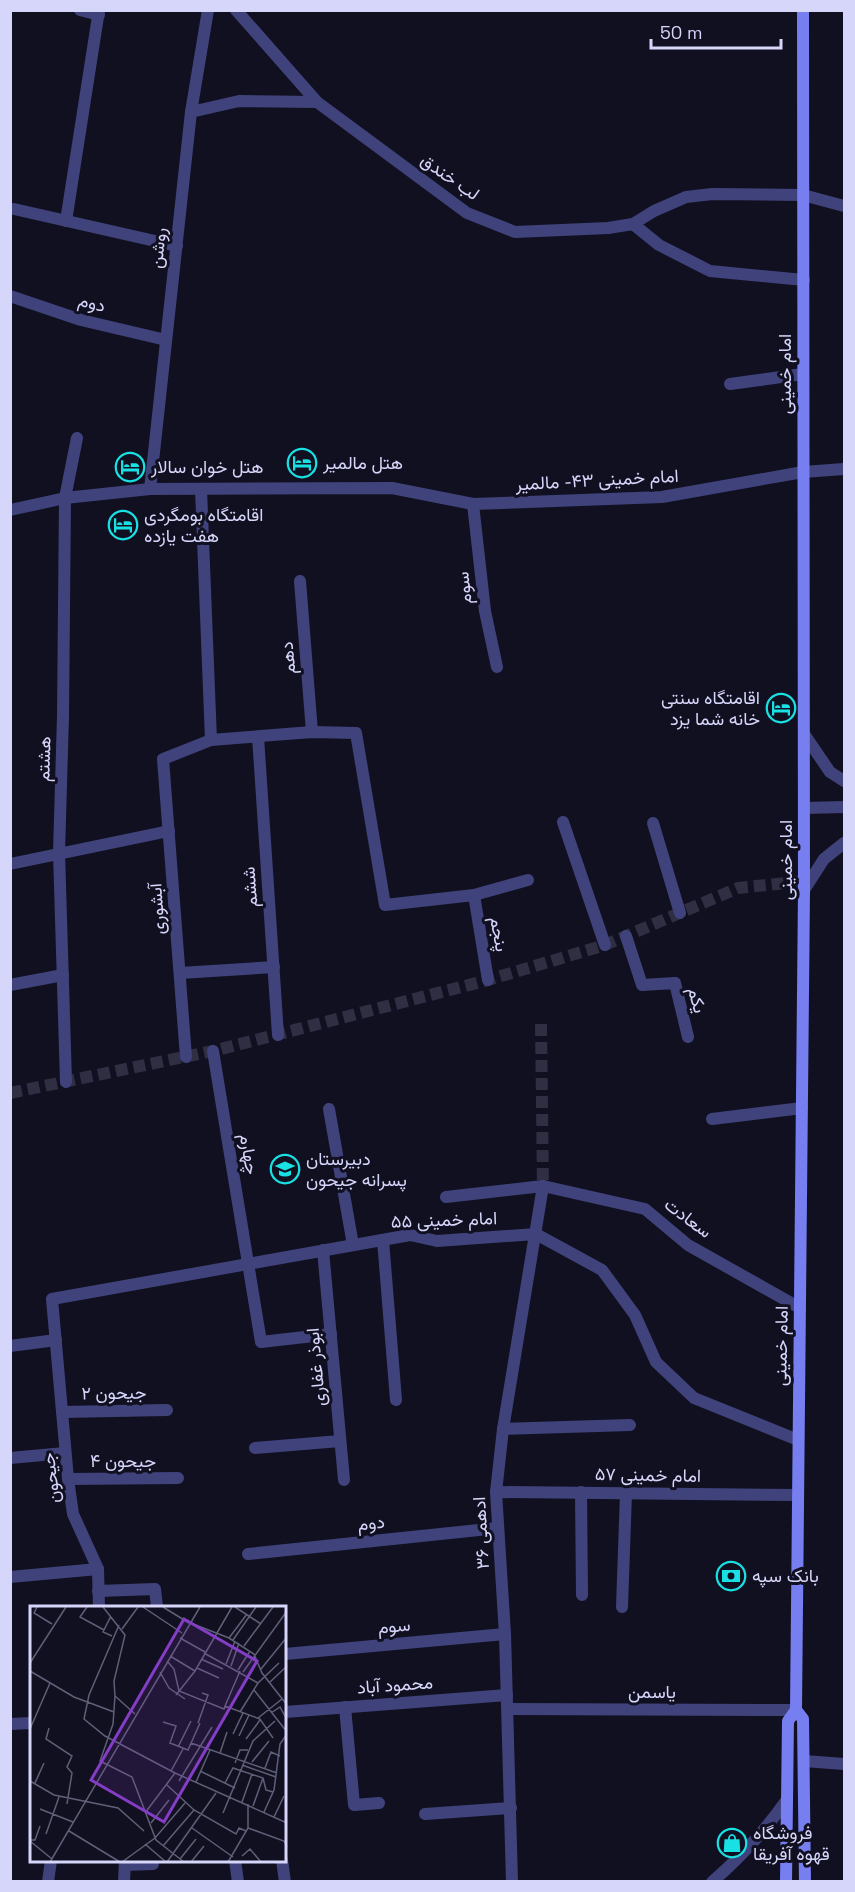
<svg xmlns="http://www.w3.org/2000/svg" width="855" height="1892" font-family="'Space Grotesk',Vazirmatn,sans-serif">
	<style>
		.lines { fill: none; stroke-linecap: round; stroke-linejoin: round }
		.minor-tunnel { stroke: #2f2e42; stroke-width: 12; stroke-dasharray: 12 6; stroke-linecap: butt }
		.minor { stroke: #40437b; stroke-width: 12 }
		.tertiary { stroke: #40437b; stroke-width: 12 }
		.secondary { stroke: #767ef0; stroke-width: 12 }
		.labels { text-anchor: middle; stroke-width: 6; stroke-linejoin: round; paint-order: stroke }
		.street-label { font-size: 18px; fill: #d6d5fa; stroke: #111021 }
		.poi-label { font-size: 18px; fill: #d6d5fa; stroke: #111021; text-anchor: start }
		.inset-road { fill: none; stroke: #605f78; stroke-width: 1.5 }
		.view { fill: #843dc5; fill-opacity: 0.15; stroke: #843dc5; stroke-width: 3 }
		.inset-edge { fill: none; stroke: #d6d5fa; stroke-width: 3 }
	</style>
	<rect width="100%" height="100%" fill="#111021"/>
	<g class="lines">
		<g class="minor-tunnel">
			<path d="M541 1024 543 1186"/>
			<path d="M10 1093 213 1051 488 980 605 945 738 888 804 881"/>
		</g>
		<g class="minor">
			<path d="M80 10 99 15"/>
			<path d="M191 112 239 101 317 102"/>
			<path d="M803 195 844 206"/>
			<path d="M14 209 177 246"/>
			<path d="M66 221 99 10"/>
			<path d="M10 296 81 320 166 340"/>
			<path d="M730 384 803 374"/>
			<path d="M150 489 191 112 208 10"/>
			<path d="M201 489 211 740"/>
			<path d="M473 504 485 611 497 667"/>
			<path d="M10 510 65 498 150 489 392 488 473 504 662 497 803 472 844 469"/>
			<path d="M300 581 312 732"/>
			<path d="M258 737 278 1035"/>
			<path d="M563 822 605 945"/>
			<path d="M653 823 680 913"/>
			<path d="M10 864 169 831"/>
			<path d="M474 895 488 980"/>
			<path d="M626 936 642 985 675 983 688 1037"/>
			<path d="M180 973 274 967"/>
			<path d="M10 985 63 975"/>
			<path d="M213 1051 261 1342 331 1334"/>
			<path d="M186 1057 163 759 211 740 312 732 356 733 385 905 474 895 528 880"/>
			<path d="M66 1082 59 853 63 716 65 498 77 438"/>
			<path d="M329 1109 353 1245"/>
			<path d="M712 1119 802 1108"/>
			<path d="M446 1197 543 1186 645 1209 688 1245 800 1308"/>
			<path d="M383 1240 396 1400"/>
			<path d="M323 1250 344 1480"/>
			<path d="M10 1346 56 1340"/>
			<path d="M62 1412 167 1410"/>
			<path d="M503 1429 630 1425"/>
			<path d="M255 1448 340 1441"/>
			<path d="M10 1458 65 1453"/>
			<path d="M68 1479 178 1478"/>
			<path d="M496 1492 798 1495"/>
			<path d="M581 1492 582 1595"/>
			<path d="M248 1554 498 1528"/>
			<path d="M10 1577 98 1569"/>
			<path d="M98 1591 155 1589 157 1607"/>
			<path d="M99 1607 98 1569 73 1514 68 1479 52 1299 410 1235 437 1241 536 1234 602 1270 635 1315 656 1362 694 1398 798 1440"/>
			<path d="M622 1607 626 1493"/>
			<path d="M285 1654 505 1634"/>
			<path d="M345 1707 354 1805 379 1803"/>
			<path d="M508 1709 796 1710"/>
			<path d="M285 1712 507 1695"/>
			<path d="M10 1724 32 1723"/>
			<path d="M804 1761 844 1764"/>
			<path d="M425 1814 511 1808"/>
			<path d="M235 1860 238 1882"/>
			<path d="M282 1860 285 1882"/>
			<path d="M125 1865 153 1864"/>
			<path d="M48 1882 51 1860"/>
			<path d="M124 1882 125 1860"/>
			<path d="M512 1882 505 1634 496 1492 503 1429 543 1186"/>
		</g>
		<g class="tertiary">
			<path d="M236 10 317 102 467 213 515 232 608 228 633 224 654 211 686 197 712 194 803 195"/>
			<path d="M633 224 659 245 710 271 804 280"/>
			<path d="M804 734 830 772 844 781"/>
			<path d="M804 808 844 807"/>
			<path d="M804 890 824 859 844 843"/>
			<path d="M712 1882C741 1857 764 1832 786 1801"/>
		</g>
		<g class="secondary">
			<path d="M796 1710 803 1719 805 1882"/>
			<path d="M786 1882 788 1721 796 1710 804 890 803 10"/>
		</g>
	</g>
	<defs>
		<g id="hotel-ring" transform="scale(1.5)"><circle r="9.5" fill="#111021" stroke="#19e0e2" stroke-width="1.5"/><path d="M-6-4.5h1.5V1H6V5H4.5V3h-9V5H-6ZM-4 0a1.8 1.8 0 1 1 3.6 0ZM.5 0V-2.5h3Q6-2.5 6 0Z" fill="#19e0e2"/></g>
		<g id="school-ring" transform="scale(1.5)"><circle r="9.5" fill="#111021" stroke="#19e0e2" stroke-width="1.5"/><path d="M0-5L7-2L0 1L-7-2ZM-4 1L0 2.5L4 1V4Q0 6-4 4Z" fill="#19e0e2"/></g>
		<g id="bank-ring" transform="scale(1.5)"><circle r="9.5" fill="#111021" stroke="#19e0e2" stroke-width="1.5"/><path d="M-6-4H6V4H-6ZM0-2.3a2.3 2.3 0 1 0 0 4.6a2.3 2.3 0 1 0 0-4.6Z" fill="#19e0e2"/></g>
		<g id="shop-ring" transform="scale(1.5)"><circle r="9.5" fill="#111021" stroke="#19e0e2" stroke-width="1.5"/><path d="M-5-2.5h2.3a2.7 3.5 0 0 1 5.4 0H5L5.5 6h-11ZM-1.5-2.5h3a1.5 2.3 0 0 0-3 0Z" fill="#19e0e2"/></g>
	</defs>
	<g fill-rule="evenodd">
		<use href="#hotel-ring" x="302" y="463"/>
		<use href="#hotel-ring" x="130" y="467"/>
		<use href="#hotel-ring" x="123" y="525"/>
		<use href="#hotel-ring" x="781" y="708"/>
		<use href="#school-ring" x="285" y="1169"/>
		<use href="#bank-ring" x="731" y="1576"/>
		<use href="#shop-ring" x="732" y="1843"/>
	</g>
	<g class="labels">
		<g class="street-label">
			<text transform="translate(450 177) rotate(35)" y="6">لب خندق</text>
			<text transform="translate(158 248) rotate(-84)" y="6">روشن</text>
			<text transform="translate(92 303) rotate(15)" y="6">دوم</text>
			<text transform="translate(785 374) rotate(-90)" y="6">امام خمینی</text>
			<text transform="translate(597 480) rotate(-3)" y="6">امام خمینی ۴۳- مالمیر</text>
			<text transform="translate(464 588) rotate(-96)" y="6">سوم</text>
			<text transform="translate(288 658) rotate(-95)" y="6">دهم</text>
			<text transform="translate(44 759) rotate(-88)" y="6">هشتم</text>
			<text transform="translate(786 860) rotate(-90)" y="6">امام خمینی</text>
			<text transform="translate(250 887) rotate(-94)" y="6">ششم</text>
			<text transform="translate(157 909) rotate(-94)" y="6">آبشوری</text>
			<text transform="translate(499 934) rotate(80)" y="6">پنجم</text>
			<text transform="translate(697 1000) rotate(75)" y="6">یکم</text>
			<text transform="translate(249 1154) rotate(80)" y="6">چهارم</text>
			<text transform="translate(688 1218) rotate(37)" y="6">سعادت</text>
			<text transform="translate(444 1220) rotate(-2)" y="6">امام خمینی ۵۵</text>
			<text transform="translate(781 1346) rotate(-89)" y="6">امام خمینی</text>
			<text transform="translate(316 1367) rotate(-95)" y="6">ابوذر غفاری</text>
			<text transform="translate(114 1393) rotate(-1)" y="6">جیحون ۲</text>
			<text x="123" y="1467">جیحون ۴</text>
			<text transform="translate(648 1475) rotate(1)" y="6">امام خمینی ۵۷</text>
			<text transform="translate(51 1478) rotate(-97)" y="6">جیحون</text>
			<text transform="translate(371 1523) rotate(-6)" y="6">دوم</text>
			<text transform="translate(481 1533) rotate(-93)" y="6">ادهمی ۳۶</text>
			<text transform="translate(394 1626) rotate(-5)" y="6">سوم</text>
			<text transform="translate(395 1685) rotate(-4)" y="6">محمود آباد</text>
			<text x="652" y="1698">یاسمن</text>
		</g>
		<g class="poi-label">
			<text x="323" y="469">هتل مالمير</text>
			<text x="151" y="473">هتل خوان سالار</text>
			<text x="144" y="521">اقامتگاه بومگردی<tspan x="144" dy="21">هفت یازده</tspan></text>
			<text x="760" y="704" text-anchor="end">اقامتگاه سنتی<tspan x="760" dy="21">خانه شما یزد</tspan></text>
			<text x="306" y="1165">دبیرستان<tspan x="306" dy="21">پسرانه جیحون</tspan></text>
			<text x="752" y="1582">بانک سپه</text>
			<text x="753" y="1839">فروشگاه<tspan x="753" dy="21">قهوه آفریقا</tspan></text>
		</g>
	</g>
	<g transform="translate(30 1606)">
		<rect width="256" height="256" fill="#111021"/>
		<path class="inset-road" d="M7 1 4 7 22 18M57 1 50 11 74 24M73 1 95 29 84 75 85 90 105 108M113 1 152 27M133 1 159 17M205 1 231 18M81 10 73 26 82 30M158 16 199 32 224 48 232 67 257 99M89 19 59 89 54 113 75 130 145 167 257 217M92 23 108 1M150 32 175 46M199 32 217 8M203 34 226 1M214 40 243 1M174 47 228 77M140 50 165 65M171 53 193 63M137 55 144 63 149 85 194 103 195 100M0 57 36 1M196 58 205 35M201 60 209 37M167 62 189 72M231 63 257 31M208 64 220 45M0 65 44 91 84 106M130 66 139 82 155 93M213 66 257 5M240 76 257 60M224 84 257 126M146 89 165 65 202 1M85 90 83 118 70 155 102 171 126 234 154 256M195 100 230 113 243 132M195 100 210 65M210 106 228 77 249 57M241 107 250 101 256 112M228 112 252 93M133 116 146 120 140 137 158 144 170 117M168 117 178 89 172 87M19 122 16 133 42 150 37 161 42 167 37 198M0 123 20 77M203 128 213 107M209 130 219 109M216 133 230 114M161 137 247 167M148 141 161 115M190 147 197 126M222 156 239 135M205 157 210 144H218M212 159 246 171M235 162 241 146 250 150M141 165 153 143M170 165 205 182M0 175 24 189 88 202 114 225M149 175 182 121M166 176 180 144M5 177 14 157M195 177 203 162 233 172 236 184 243 186M137 179 164 204 206 228 209 222 216 225M212 196 222 168M223 200 233 172M10 203 43 216M234 206 244 184 250 138 257 128M115 207 145 167M193 207 223 135 245 115M244 211 254 190M121 217 139 194M162 222 203 251M218 222 254 235 257 241M39 225 90 256M16 228 29 191M0 234H5L10 220M0 235 22 253M115 238 136 256M133 240 164 204M212 250 220 243 231 256M150 253 166 233M20 256 170 1M92 256 125 232 155 197M137 256 186 187M161 256 174 240M198 256 218 222V198"/>
		<path class="view" d="M154 13 227 55 134 216 61 174Z"/>
		<rect width="256" height="256" class="inset-edge"/>
	</g>
	<rect width="855" height="1892" fill="none" stroke="#d6d5fa" stroke-width="24"/>
	<path d="M651 39v9h130v-9" fill="none" stroke="#d6d5fa" stroke-width="3"/>
	<text x="660" y="39" font-size="18" fill="#d6d5fa" stroke="#111021" stroke-width="4.5" paint-order="stroke">50 m</text>
</svg>
